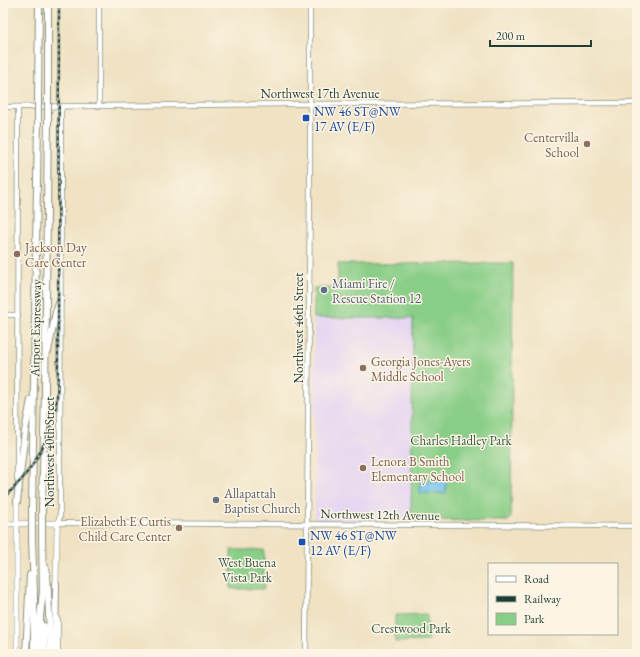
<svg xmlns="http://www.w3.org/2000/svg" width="640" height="657" font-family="'EB Garamond',serif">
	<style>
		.built { fill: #e3d3f3 }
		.green { fill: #89ce87; stroke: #54865e }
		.water { fill: #71c2ed; stroke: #488090 }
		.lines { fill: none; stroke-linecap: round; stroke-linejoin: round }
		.secondary-casing { stroke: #88907c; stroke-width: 6 }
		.primary-casing { stroke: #88907c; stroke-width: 6 }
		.highway-casing { stroke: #88907c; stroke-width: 8 }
		.secondary { stroke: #fff; stroke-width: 4.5 }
		.primary { stroke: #fff; stroke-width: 5 }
		.highway { stroke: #fff; stroke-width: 6 }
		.rail-casing { stroke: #1f3d34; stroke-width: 2.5 }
		.rail { stroke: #fcf5e5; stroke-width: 1; stroke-dasharray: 3; stroke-linecap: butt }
		.highway-bridge-casing { stroke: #88907c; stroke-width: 8; stroke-linecap: butt }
		.highway-bridge { stroke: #fff; stroke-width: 6 }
		.transit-dot { fill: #1a4fb4; stroke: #fcf5e5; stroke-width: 1.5 }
		.education-dot { fill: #8d6e63; stroke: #fcf5e5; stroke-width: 1.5 }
		.service-dot { fill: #5c6f8a; stroke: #fcf5e5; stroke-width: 1.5 }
		.worship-dot { fill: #6b7280; stroke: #fcf5e5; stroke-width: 1.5 }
		.labels { text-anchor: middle; stroke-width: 3; stroke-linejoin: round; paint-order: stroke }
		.street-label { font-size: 13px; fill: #1f3d34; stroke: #fcf5e5 }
		.transit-label { font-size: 13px; fill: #164399; stroke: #fcf5e5; text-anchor: start }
		.education-label { font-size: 13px; fill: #785e54; stroke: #fcf5e5; text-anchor: start }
		.service-label { font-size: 13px; fill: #4e5e75; stroke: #fcf5e5; text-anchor: start }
		.park-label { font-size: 13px; fill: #345a45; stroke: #fcf5e5 }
		.worship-label { font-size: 13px; fill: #5b616d; stroke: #fcf5e5; text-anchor: start }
	</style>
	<rect width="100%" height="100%" fill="#fcf5e5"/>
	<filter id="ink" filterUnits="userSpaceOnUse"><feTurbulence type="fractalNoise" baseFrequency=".025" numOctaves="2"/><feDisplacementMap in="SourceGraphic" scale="8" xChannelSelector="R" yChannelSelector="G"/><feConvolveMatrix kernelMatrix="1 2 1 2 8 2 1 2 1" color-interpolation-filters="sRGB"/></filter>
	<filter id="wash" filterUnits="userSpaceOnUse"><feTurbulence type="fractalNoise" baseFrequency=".012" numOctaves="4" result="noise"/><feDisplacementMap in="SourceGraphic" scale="16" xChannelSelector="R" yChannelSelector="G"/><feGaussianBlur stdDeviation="0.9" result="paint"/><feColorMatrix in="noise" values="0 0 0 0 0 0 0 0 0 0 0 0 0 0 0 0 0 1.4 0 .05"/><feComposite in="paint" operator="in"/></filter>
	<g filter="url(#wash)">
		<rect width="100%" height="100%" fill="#f0e2c3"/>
		<path class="built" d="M314 318H413L411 520H317L315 519Z"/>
		<g class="green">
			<path d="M513 263 511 517 508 521 411 520 413 318H314V288H338V264Z"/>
			<rect x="231" y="550" width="33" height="39"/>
			<path d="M427 614 428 641 395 642V615Z"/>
		</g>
		<rect class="water" x="420" y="481" width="26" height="12"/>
	</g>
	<g filter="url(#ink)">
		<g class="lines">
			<g class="secondary-casing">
				<g id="secondary">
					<path d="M99 3V106"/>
					<path d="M3 107 293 104 637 103"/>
					<path d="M62 107 61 112 60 471V516L58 523 637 526"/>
					<path d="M3 315H18"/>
					<path d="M17 479 18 107"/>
					<path d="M58 620V654"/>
					<path d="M306 654 310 185V3"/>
				</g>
			</g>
			<g class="primary-casing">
				<g id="primary">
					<path d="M3 524 58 523 57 531 56 584"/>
					<path d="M17 654V502"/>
				</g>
			</g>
			<g class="highway-casing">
				<g id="highway">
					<path d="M38 96 39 3"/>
					<path d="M48 96V3"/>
					<path d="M48 351 56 312 61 298"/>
					<path d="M17 502 25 431 31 400"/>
					<path d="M42 509 45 394 48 118"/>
					<path d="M32 510 38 119"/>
					<path d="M32 539 34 591V654"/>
					<path d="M44 565 47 573 51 654"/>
					<path d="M44 626 45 654"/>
					<path d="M55 652 56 584"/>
					<path d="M26 654 30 575"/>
					<path d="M40 654V617L43 591 42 538"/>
				</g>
			</g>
			<use href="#secondary" class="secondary"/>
			<use href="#primary" class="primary"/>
			<use href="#highway" class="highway"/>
			<g class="rail-casing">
				<path id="rail" d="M3 498C33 473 53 436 57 397 58 381 58 364 58 348L59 3"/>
			</g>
			<use href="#rail" class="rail"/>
			<g class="highway-bridge-casing">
				<g id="highway-bridge">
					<path d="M48 118V96"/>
					<path d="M38 119V96"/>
					<path d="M42 538V509"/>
					<path d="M32 539V510"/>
				</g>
			</g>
			<use href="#highway-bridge" class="highway-bridge"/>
		</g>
	</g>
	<g class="transit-dot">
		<rect x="302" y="114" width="8" height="8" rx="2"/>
		<rect x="298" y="538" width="8" height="8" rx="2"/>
	</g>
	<g class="education-dot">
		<circle cx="587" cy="144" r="4"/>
		<circle cx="17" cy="254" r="4"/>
		<circle cx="363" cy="368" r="4"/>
		<circle cx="363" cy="468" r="4"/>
		<circle cx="179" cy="528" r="4"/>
	</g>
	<circle class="service-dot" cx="324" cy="290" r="4"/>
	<circle class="worship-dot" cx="216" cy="500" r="4"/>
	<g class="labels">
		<g class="street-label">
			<text x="320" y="98">Northwest 17th Avenue</text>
			<text transform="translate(35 328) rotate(-89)" y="5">Airport Expressway</text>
			<text transform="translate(298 328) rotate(-90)" y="5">Northwest 46th Street</text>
			<text transform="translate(49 452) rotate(-90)" y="5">Northwest 40th Street</text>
			<text transform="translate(380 514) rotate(1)" y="5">Northwest 12th Avenue</text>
		</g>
		<g class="transit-label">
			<text x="314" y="116">NW 46 ST@NW<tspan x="314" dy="15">17 AV (E/F)</tspan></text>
			<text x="310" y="540">NW 46 ST@NW<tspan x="310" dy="15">12 AV (E/F)</tspan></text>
		</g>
		<g class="education-label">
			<text x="579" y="142" text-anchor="end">Centervilla<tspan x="579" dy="15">School</tspan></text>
			<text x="25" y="252">Jackson Day<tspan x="25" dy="15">Care Center</tspan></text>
			<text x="371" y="366">Georgia Jones-Ayers<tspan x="371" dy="15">Middle School</tspan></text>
			<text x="371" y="466">Lenora B Smith<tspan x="371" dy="15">Elementary School</tspan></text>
			<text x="171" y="526" text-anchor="end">Elizabeth E Curtis<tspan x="171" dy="15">Child Care Center</tspan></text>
		</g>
		<g class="service-label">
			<text x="332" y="288">Miami Fire /<tspan x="332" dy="15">Rescue Station 12</tspan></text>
		</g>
		<g class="park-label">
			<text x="461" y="445">Charles Hadley Park</text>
			<text x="247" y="567">West Buena<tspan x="247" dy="15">Vista Park</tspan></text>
			<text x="411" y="633">Crestwood Park</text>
		</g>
		<g class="worship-label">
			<text x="224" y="498">Allapattah<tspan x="224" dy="15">Baptist Church</tspan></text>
		</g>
	</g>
	<rect width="640" height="657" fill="none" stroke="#fcf5e5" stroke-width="16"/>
	<rect x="488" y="563" width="130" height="72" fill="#fcf5e5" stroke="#a4ab9e"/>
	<rect x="496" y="576" width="20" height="6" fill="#ffffff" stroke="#a4ab9e"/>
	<text x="524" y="583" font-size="12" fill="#1f3d34">Road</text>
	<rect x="496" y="596" width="20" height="6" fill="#1f3d34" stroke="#a4ab9e"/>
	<text x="524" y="603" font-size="12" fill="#1f3d34">Railway</text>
	<rect x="496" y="613" width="20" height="12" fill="#89ce87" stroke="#a4ab9e"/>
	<text x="524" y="623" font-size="12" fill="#1f3d34">Park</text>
	<path d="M490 40v6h101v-6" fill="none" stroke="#1f3d34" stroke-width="2"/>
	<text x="496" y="40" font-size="12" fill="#1f3d34" stroke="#fcf5e5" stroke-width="3" paint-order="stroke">200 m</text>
</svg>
